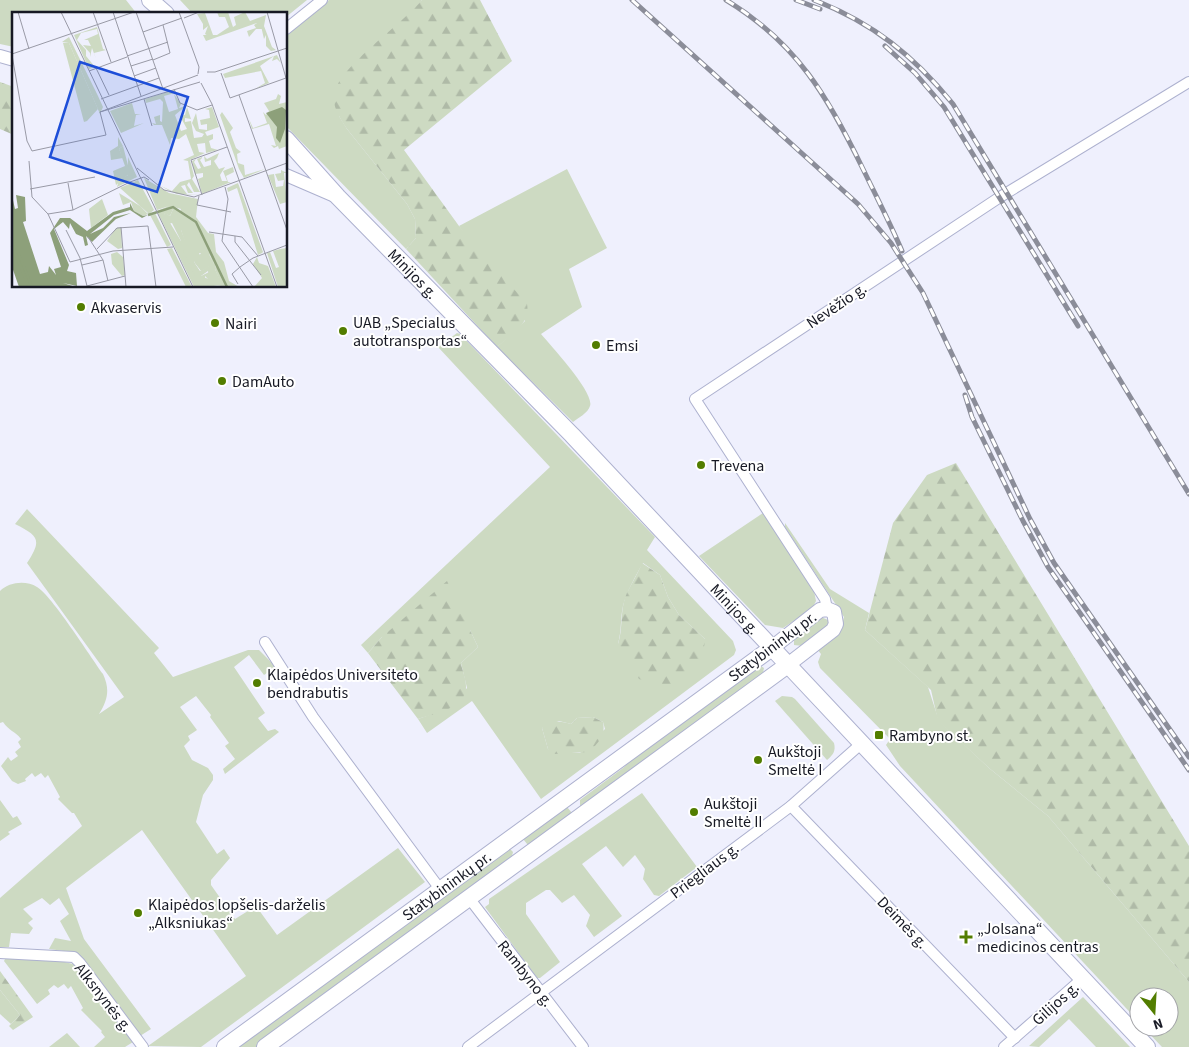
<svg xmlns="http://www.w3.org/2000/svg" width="1189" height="1047" font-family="'Source Sans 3',sans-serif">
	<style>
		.green { fill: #cddac2; fill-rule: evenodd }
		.forest { fill: url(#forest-firs) }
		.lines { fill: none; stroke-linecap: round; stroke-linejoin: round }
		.minor-casing { stroke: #adb1cf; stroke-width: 12 }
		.tertiary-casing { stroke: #adb1cf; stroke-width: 14 }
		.secondary-casing { stroke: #adb1cf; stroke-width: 16 }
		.primary-casing { stroke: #adb1cf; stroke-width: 18 }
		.minor { stroke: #fff; stroke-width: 10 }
		.tertiary { stroke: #fff; stroke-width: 12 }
		.secondary { stroke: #fff; stroke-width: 14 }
		.primary { stroke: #fff; stroke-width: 16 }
		.rail-casing { stroke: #8b8d99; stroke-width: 5 }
		.rail { stroke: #fff; stroke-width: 3; stroke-dasharray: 9; stroke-linecap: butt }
		.poi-dot { fill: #527d00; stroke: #fff; stroke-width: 2 }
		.labels { text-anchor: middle; stroke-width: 4; stroke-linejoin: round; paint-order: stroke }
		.street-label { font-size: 16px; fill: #171924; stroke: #fff }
		.poi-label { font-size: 16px; fill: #171924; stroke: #fff; text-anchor: start }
		.inset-river { fill: none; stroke: #8da07a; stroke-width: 2.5 }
		.inset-road { fill: none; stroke: #999aa6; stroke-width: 1 }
		.view { fill: #1d4ed8; fill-opacity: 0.15; stroke: #1d4ed8; stroke-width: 2.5 }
		.inset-edge { fill: none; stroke: #171924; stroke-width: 2.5 }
	</style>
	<defs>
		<pattern id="forest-firs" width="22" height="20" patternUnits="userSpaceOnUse" patternTransform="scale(1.25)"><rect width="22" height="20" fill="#cddac2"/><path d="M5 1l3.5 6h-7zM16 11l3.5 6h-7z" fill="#afbaa7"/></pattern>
	</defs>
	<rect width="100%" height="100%" fill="#eff0fd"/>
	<g class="green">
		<path d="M0 0H126L137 14H14V47L0 44Z"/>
		<path d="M180 0H307L286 17V14H193Z"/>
		<path d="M329 0H422L339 116 347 129 407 204 415 219 416 238 406 249 286 126V36Z"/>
		<path d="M567 169 607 248 569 269 582 307 541 334C551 346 595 393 590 406 588 413 578 418 573 422L497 347 525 321 459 226Z"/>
		<path d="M457 333 460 334 655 537 647 550 733 641 736 650 734 655 541 799 472 701 427 733 418 719 449 708 467 688 461 663 478 647 470 630 382 637 368 653 361 645 550 467 438 347ZM643 563 660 575 668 597 679 615 705 639 618 644C622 629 620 620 623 606 626 593 636 575 643 563ZM593 717 603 722 605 729 580 753H566L548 749 542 728 559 721 571 724 577 718Z"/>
		<path d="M27 509 159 648 154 653 173 677 248 650H259L276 667 264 675 249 655 234 667 265 713 258 718 268 731 275 729 279 732 225 774 223 769 235 759 225 746 229 743 210 717 211 715 196 696 180 707 197 730 188 736 190 740 184 746 192 760 208 768 213 775V780L203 795 196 822 217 854 224 849 230 858 211 880V885L235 919 256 906 277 935 398 848 425 882 201 1047 148 1046 246 976 142 830 66 888 84 939 151 1029 140 1036 79 956 71 952 49 949 55 938 71 941 60 921 69 914 59 898 50 905 42 898 23 909 33 919 28 923 33 928 29 934 11 933 9 947H0V898L82 826 74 813H72L58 799 60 797 48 775 45 778 41 773 35 777 32 773 25 779 26 781 18 784 12 781 1 766 8 757 11 761 18 756 15 752 21 747 18 742 21 739C15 731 9 731 3 722L0 723V591C9 582 26 580 37 587 52 596 90 656 103 674 110 689 108 700 99 714L124 697 27 563C42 540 39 536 15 524Z"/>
		<path d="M763 513 814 591 816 601 812 609 783 628 765 625 699 556Z"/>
		<path d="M785 523 830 589 869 613 865 630 928 687 939 721 989 768 1048 816 1189 982V1047H1162L1143 1027H1169V997H1139V1022L900 766 886 745 890 739 820 668 818 662 821 654 817 649 840 632 844 617 785 527Z"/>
		<path d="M821 617 828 620V626L803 646 794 645V638Z"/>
		<path d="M759 665 764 668 763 673 582 807 580 806V800L623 768 647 745Z"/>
		<path d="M782 696 792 697 795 699 834 743C836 751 833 755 827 760L775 701Z"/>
		<path d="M642 793 697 867 659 896 654 895 643 879 645 869 635 855 623 867 606 846 582 864 622 916 594 937 586 926 590 915 574 895 562 903 550 890H546L526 903V914L560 962 540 978H537L485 907 489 904V899Z"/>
		<path d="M0 800 13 818 17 816 22 824 8 832 10 834 0 841Z"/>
		<path d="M567 807 572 813 528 845 523 839Z"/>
		<path d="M509 848 513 852 511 860 256 1047H234Z"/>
		<path d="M6 957 56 960 73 964 133 1042 125 1047H94L105 1037 101 1032 102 1031 81 1010 83 1008 71 986 68 989 64 984 58 988 54 985 48 990 50 994 37 1004 4 961Z"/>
		<path d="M0 990 20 1015 11 1024 0 1014Z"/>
		<path d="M1083 997 1130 1047H1096L1069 1019 1039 1047 1029 1046Z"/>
		<path d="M67 1033 80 1047H49Z"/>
	</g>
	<g class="forest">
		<path d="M422 0H480L512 61 404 150 459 226 527 304C531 324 510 335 497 347L406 249 416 238 415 219 407 204 347 129C341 120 333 108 334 97 334 70 403 24 422 0Z"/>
		<path d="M0 82 14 87V135L0 129Z"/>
		<path d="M956 463 1189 846V982L1048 816 989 768 938 721 931 690 865 630 893 523 927 475Z"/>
		<path d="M642 563 660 575 668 597 679 615 705 639C704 664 686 675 669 690L639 679 618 644C623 628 620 613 625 598 628 589 638 574 642 563Z"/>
		<path d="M447 581 478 647 461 663C462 670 466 678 466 686 468 708 433 714 418 719L368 653 382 637Z"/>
		<path d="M593 717 603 722C606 736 598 743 589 752L554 754 548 749 542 728C550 719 560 721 571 724L577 718Z"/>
		<path d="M0 971 33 1017 13 1030 9 1026 20 1015 0 990Z"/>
	</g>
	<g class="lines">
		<g class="minor-casing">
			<g id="minor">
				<path d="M286 29 322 0"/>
				<path d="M827 609 825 599 695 399 1000 197 1189 82"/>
				<path d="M265 642 313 717 440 889"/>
				<path d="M791 806 1015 1038"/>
				<path d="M469 898 583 1047"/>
				<path d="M0 953 74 957 80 963 143 1047"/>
				<path d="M468 1047 791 806 862 743"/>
				<path d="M1004 1047 1083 978"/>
			</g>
		</g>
		<g class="tertiary-casing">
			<g id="tertiary">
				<path d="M0 56 14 60"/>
				<path d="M286 175 337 197"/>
			</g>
		</g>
		<g class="secondary-casing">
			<path id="secondary" d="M773 647 820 610 827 609 834 612 836 624 833 630 789 664"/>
		</g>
		<g class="primary-casing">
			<g id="primary">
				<path d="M150 0 166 14"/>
				<path id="s1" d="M286 139 338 197 572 435 1147 1047"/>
				<path id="s2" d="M225 1047 773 647"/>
				<path d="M265 1047 789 664"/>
			</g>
		</g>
		<use href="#minor" class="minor"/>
		<use href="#tertiary" class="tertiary"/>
		<use href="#secondary" class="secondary"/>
		<use href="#primary" class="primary"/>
		<g class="rail-casing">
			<g id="rail">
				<path d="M632 0 858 204 891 243 923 293 1030 519 1054 563 1189 757"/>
				<path d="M726 0C797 43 828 97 863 169 876 196 890 223 902 251"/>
				<path d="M796 0 820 9"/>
				<path d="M814 0C873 23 913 55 953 104L1189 494"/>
				<path d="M885 46 915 73 944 107 1078 326"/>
				<path d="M965 395 972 417 1023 521 1048 567 1189 770"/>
			</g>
		</g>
		<use href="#rail" class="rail"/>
	</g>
	<g class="poi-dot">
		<circle cx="81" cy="307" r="5"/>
		<circle cx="215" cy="323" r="5"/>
		<circle cx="343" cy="331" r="5"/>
		<circle cx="596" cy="345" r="5"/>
		<circle cx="222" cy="381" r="5"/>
		<circle cx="701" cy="465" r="5"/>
		<circle cx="257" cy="683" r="5"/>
		<rect x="874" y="730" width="10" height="10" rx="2.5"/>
		<circle cx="758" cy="760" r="5"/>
		<circle cx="694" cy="812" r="5"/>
		<circle cx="138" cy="913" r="5"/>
		<path d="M963.5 929.5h5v5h5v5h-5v5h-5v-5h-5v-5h5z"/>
	</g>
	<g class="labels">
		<g class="street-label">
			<text dy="6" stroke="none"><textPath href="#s1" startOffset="185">Minijos g.</textPath></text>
			<text transform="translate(836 305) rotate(-34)" y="6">Nevėžio g.</text>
			<text dy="6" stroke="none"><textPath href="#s1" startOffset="650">Minijos g.</textPath></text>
			<text transform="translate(772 646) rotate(-37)" y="6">Statybininkų pr.</text>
			<text transform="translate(704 870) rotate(-37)" y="6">Priegliaus g.</text>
			<text dy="6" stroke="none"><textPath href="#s2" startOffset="274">Statybininkų pr.</textPath></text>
			<text transform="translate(903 922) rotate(46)" y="6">Deimės g.</text>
			<text transform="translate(526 973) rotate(52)" y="6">Rambyno g.</text>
			<text transform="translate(104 997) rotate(52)" y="6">Alksnynės g.</text>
			<text transform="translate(1055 1003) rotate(-42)" y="6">Gilijos g.</text>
		</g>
		<g class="poi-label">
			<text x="91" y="313">Akvaservis</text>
			<text x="353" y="328">UAB „Specialus<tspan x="353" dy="18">autotransportas“</tspan></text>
			<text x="225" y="329">Nairi</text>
			<text x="606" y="351">Emsi</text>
			<text x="232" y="387">DamAuto</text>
			<text x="711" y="471">Trevena</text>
			<text x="267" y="680">Klaipėdos Universiteto<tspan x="267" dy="18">bendrabutis</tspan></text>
			<text x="889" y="741">Rambyno st.</text>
			<text x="768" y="757">Aukštoji<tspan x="768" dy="18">Smeltė I</tspan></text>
			<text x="704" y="809">Aukštoji<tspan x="704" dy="18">Smeltė II</tspan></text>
			<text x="148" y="910">Klaipėdos lopšelis-darželis<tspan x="148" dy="18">„Alksniukas“</tspan></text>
			<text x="977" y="934">„Jolsana“<tspan x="977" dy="18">medicinos centras</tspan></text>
		</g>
	</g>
	<g transform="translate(12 12)">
		<rect width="275" height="275" fill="#eff0fd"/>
		<path d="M205 0H216L221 15 224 13 222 5 233 0 238 9 254 3 252 14 260 35 264 38 259 39 254 34V23L252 27 249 14 250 17H244L237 25 235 19 244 16 242 13 245 11 194 29 191 23H205L217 15 213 5H207ZM85 15 91 37 94 38 82 41 84 47 80 36 78 45V41L71 33 79 34 76 28H72L86 22 85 17 69 21 65 28 74 38V44L83 55 77 57 62 23ZM57 25 86 84 91 95 88 102 57 31 50 30ZM265 43 269 51 265 47 260 49 262 44 248 54 257 71 241 78 253 71 249 59 213 66 211 62ZM162 78 163 81 152 84 157 100 166 97 162 82 169 92 167 96 174 94 163 103 169 119 175 117 168 104 173 103 175 95 179 107 173 106V110L179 109 182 126 190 125 192 122 184 119 180 111 184 101 187 117 195 118V112L189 113 188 108 198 106 197 98 193 97 200 95 207 115 193 120 195 124 201 122V127L197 129 199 136 206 138 194 141 193 131 185 132 187 140 193 141 178 148 182 164 180 167 188 180H182L177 170 175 173 181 181H176L173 173 169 174 175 182 188 183 165 182 156 178 149 174 160 179 168 170 179 167 176 149 171 148 182 143 174 122 167 127 159 126 158 133 150 113H142L140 111 144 112 142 105 148 103V109L150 110 151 90 148 87 134 91 133 87ZM266 82 269 84 267 92 275 90V134L267 137 266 134 262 136 259 133 264 134 257 112 240 117 237 107 241 116 255 111 251 100 254 103 257 99 252 91 264 87ZM120 91 123 102H129L124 103 122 114 132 111 109 121 98 99ZM210 100 221 116 218 120 224 136 229 140 225 142 226 151 232 153 233 163 253 157 232 166 227 157 208 103ZM106 125 111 134 107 137 111 146 99 148 98 139 106 134ZM207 141 205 146 202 149 207 157 213 155 208 163 210 169H215L211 159 221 155 222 160 214 164 216 170H219L190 182 186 167 191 165V161L183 162 180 149 184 147 182 150 186 157 189 156 185 147 190 145V146L188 148 192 155 199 153V148L193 150 192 144 195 147ZM116 145 125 165 105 175 107 168 116 163ZM269 158 275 161H272L275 190 268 192 256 163 262 162 264 175 271 174 272 168 266 169 263 162 269 161ZM132 166 157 181 186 187 184 205 196 221 202 222 204 240 212 250 217 269 227 275 205 274 209 273 203 257 204 250 201 251 187 215 168 200 169 197 162 195 158 204 152 201 169 229V218L189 269V264L197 260V268L193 264V275H182L145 199 157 194 145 198ZM126 168 142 198 137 202 108 176ZM226 171 251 240 250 241 246 243 225 176 216 180 215 176ZM107 181 128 194 136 202 131 204 122 199 119 190 111 193ZM143 201 159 233 155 235 138 203ZM160 236 180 275H174L155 237ZM268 237 274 253 275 251V275H266L255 241 258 240 264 256 267 255 261 239ZM245 245 247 251 256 254 264 275H242L250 266 241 252Z" fill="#cddac2"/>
		<path d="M193 1 201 23 198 25 193 22 196 14 191 18V12L185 2ZM51 31H57L86 97 75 109 72 110ZM111 134 118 161 104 173 101 159 113 154 107 137ZM162 195 186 213 200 243 187 241 189 245 182 250 188 259 204 250 203 257 210 273 193 275V267L191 265 197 267 196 259 189 264 192 271 187 272 171 239 175 236 169 218V229L160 211 156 212 153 207 152 200 158 204ZM109 215 110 236 106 237 95 229 104 216ZM275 236V251L274 253 267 250 265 243 268 237ZM105 240 111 245 113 263 110 264 100 252 99 242Z" fill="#cddac2"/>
		<path d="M90 187 96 203 79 216 77 197ZM190 240H196L202 252 189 259 182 250Z" fill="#cddac2"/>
		<path d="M270 95 274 98 273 117 268 131 264 126 265 115 254 101ZM4 183 13 185 14 209 11 210 28 262 36 260 37 254 44 263 42 257 49 255 38 221 48 206H58L75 219 101 200 118 195V191L122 199 131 204 136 203 130 206 118 198 102 203 78 222 91 216 102 205 119 201 104 207 80 230 74 224 76 233 73 234 71 225 64 222 58 211 57 217 51 210 42 217 57 253 55 259 64 261 65 274 51 271 64 275H7L0 255V184L3 197 6 196Z" fill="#8da07a"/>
		<path class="inset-river" d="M136 203 161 195 184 210 215 275M0 225 20 275M0 234 17 275"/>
		<path class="inset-road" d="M6 0 17 37M49 0 181 275M81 0 99 50M101 0 129 84M124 0 151 77M167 0 187 55 186 62M172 6 187 0M131 20 170 6M0 42 122 0M0 43 15 129 20 139 94 123 88 100M115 44 156 30M141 48 158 41 151 13M119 54 141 47M84 56 97 83M77 59 115 45M195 60H203L275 36M209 61 218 86 274 66 255 0M186 63 88 100 188 70M122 64 144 56M189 71 200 92 265 275M162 77 168 91 185 98 200 93M227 83 275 218M89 87 147 66M132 87 140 114M17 149 20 185 36 202M125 156 152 178 182 185 275 151M56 171 61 198M213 175 216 187 210 229 241 275M18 177 83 165M190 183 179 148 215 135M187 184 185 193 219 200M36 202 58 250 101 239 161 235M36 202 61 198 118 170 132 165 137 168M109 215 114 275M54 218 68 246 75 274 113 264M197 220 230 225 246 244M223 224V230L249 263M76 225 91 248 96 269M85 237 105 216 136 214 144 275M70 253 91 248M226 272 220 262 228 255 241 246 275 233"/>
		<path class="view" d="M68 50 176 85 145 180 38 145Z"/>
		<rect width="275" height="275" class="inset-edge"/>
	</g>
	<g transform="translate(1154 1012) rotate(162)"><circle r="24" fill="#ffffff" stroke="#a2a3a7"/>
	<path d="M0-4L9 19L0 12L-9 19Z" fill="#527d00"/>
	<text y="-8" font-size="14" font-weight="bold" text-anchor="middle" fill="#171924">N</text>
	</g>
</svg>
